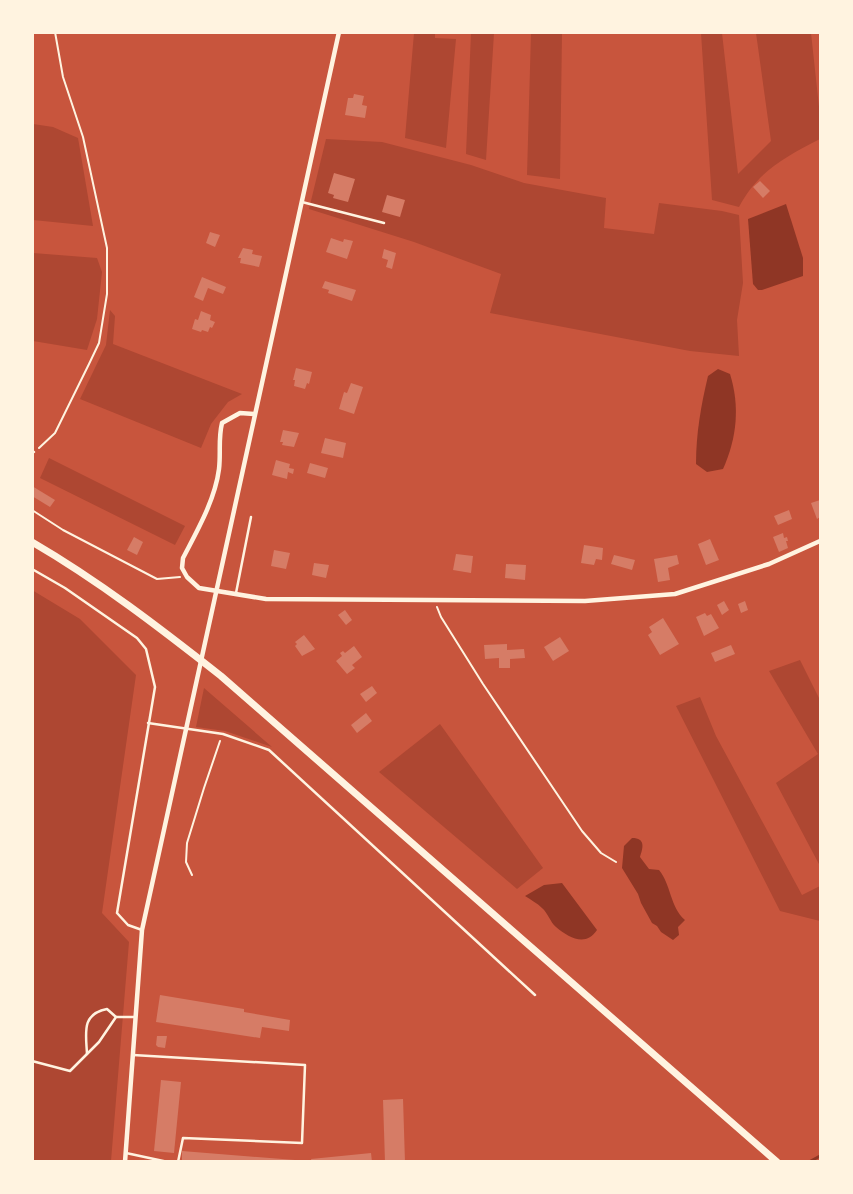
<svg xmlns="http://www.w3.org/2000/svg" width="853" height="1194" font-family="'Fira Sans Condensed',sans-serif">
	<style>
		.green { fill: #ae4732 }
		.water { fill: #8f3625 }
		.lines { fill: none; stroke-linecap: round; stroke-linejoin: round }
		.stream { stroke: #8f3625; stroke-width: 3 }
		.building { fill: #d67c66 }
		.path { stroke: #fff3e0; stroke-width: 2 }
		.service { stroke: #fff3e0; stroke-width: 2.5 }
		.minor { stroke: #fff3e0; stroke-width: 4.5 }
		.primary { stroke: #fff3e0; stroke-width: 7 }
	</style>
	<rect width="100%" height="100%" fill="#c8553d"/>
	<g class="green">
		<path d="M414 33H435V38L456 39 446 148 405 138Z"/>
		<path d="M471 33H494L486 160 466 154Z"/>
		<path d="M531 33H562L560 179 527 175Z"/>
		<path d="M701 33H722L738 174 771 141 756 33H811L820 116V139C785 157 758 171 739 207L712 200Z"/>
		<path d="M33 124 53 127 78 138 93 226 33 220Z"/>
		<path d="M326 139 382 142 471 165 524 183 606 198 604 228 654 234 659 203 722 211 739 215 743 283 737 320 739 356 690 351 490 313 501 274 414 242 309 209Z"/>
		<path d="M33 253 97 258 102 272 97 319 87 350 33 341Z"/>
		<path d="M110 310 115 316 113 344 242 394 228 402 211 424 201 448 80 399 106 345Z"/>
		<path d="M49 458 185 526 175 545 40 478Z"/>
		<path d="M32 590 80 619 136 675 102 913 129 942 111 1161H33Z"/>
		<path d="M800 660 820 700V866L776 783 818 754 769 671Z"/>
		<path d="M204 688 272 747 225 731 196 727Z"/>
		<path d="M700 697 716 736 802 895 820 886V921L780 911 676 706Z"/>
		<path d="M440 724 543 868 517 889 379 772Z"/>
	</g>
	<g class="water">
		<path d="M786 204 803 258V276L762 290H758L753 284 748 219Z"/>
		<path d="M718 369 730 374C740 406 737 438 723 469L707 472 696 464C696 434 701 405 708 376Z"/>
		<path d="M632 838C646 838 643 848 640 857L649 869 659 870C671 884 670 907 685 920L678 927 679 935 673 940 661 932 657 926 652 923 641 903 638 894 622 868 624 846Z"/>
		<path d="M562 883 597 930C586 947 569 938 556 927 550 922 548 913 542 908 537 903 531 900 525 896L544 885Z"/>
	</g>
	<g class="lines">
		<g class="stream">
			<path d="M111 1162H113"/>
			<path d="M809 1162 820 1156"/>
		</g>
	</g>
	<g class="building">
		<path d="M354 94 364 96 362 105 367 106 365 118 345 115 348 98H353Z"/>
		<path d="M334 173 355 179 348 202 333 198 334 195 328 193Z"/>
		<path d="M760 181 770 191 763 198 753 187Z"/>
		<path d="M387 195 405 200 400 217 382 212Z"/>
		<path d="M210 232 220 235 215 247 206 243Z"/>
		<path d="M331 238 343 242 344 239 353 241 347 259 326 252Z"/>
		<path d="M243 248 253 250 252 254 262 256 259 267 240 263 241 258H238Z"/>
		<path d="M384 249 396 253 392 269 386 267 388 260 382 258Z"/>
		<path d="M202 277 226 287 223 294 208 288 203 301 194 297Z"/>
		<path d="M325 281 356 290 352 301 328 293 329 290 322 288Z"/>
		<path d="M201 311 211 315 210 320 215 322 212 328 210 327 208 332 202 330 201 332 192 329 195 319 198 320Z"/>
		<path d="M296 368 312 372 309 384 307 383 305 389 294 386 295 380H293Z"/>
		<path d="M351 383 363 387 354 414 339 409 344 392 347 393Z"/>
		<path d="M283 430 299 433 294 447 282 445 283 442H280Z"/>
		<path d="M325 438 346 443 343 458 321 453Z"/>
		<path d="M276 460 290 464 289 468 294 469 293 474 288 472 287 479 272 475Z"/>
		<path d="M310 463 328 468 325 478 307 473Z"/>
		<path d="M32 486 55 500 50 507 32 496Z"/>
		<path d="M820 500V517L817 519 811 503Z"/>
		<path d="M789 510 792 519 778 525 774 516Z"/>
		<path d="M783 533 784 538 787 537 788 541H786L788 548 779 552 773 537Z"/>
		<path d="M134 537 143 542 137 555 127 550Z"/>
		<path d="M710 539 719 560 706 565 698 544Z"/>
		<path d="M584 545 603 548 602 560 596 559 594 565 581 563Z"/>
		<path d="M274 550 290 553 286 569 271 566Z"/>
		<path d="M456 554 473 556 471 573 453 570Z"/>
		<path d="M614 555 635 560 632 570 611 564Z"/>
		<path d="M677 555 679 564 668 568 670 580 658 582 654 559Z"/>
		<path d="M314 563 329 565 326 578 312 575Z"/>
		<path d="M506 564 526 565 525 580 505 578Z"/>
		<path d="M724 601 729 610 722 615 717 605Z"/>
		<path d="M745 601 748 610 741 613 738 604Z"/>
		<path d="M345 610 352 620 346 625 338 615Z"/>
		<path d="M705 613 707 616 711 614 719 628 704 636 696 617Z"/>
		<path d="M663 618 679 644 660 655 648 635 652 632 649 627Z"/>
		<path d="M304 635 315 649 302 656 295 646 297 644 295 642Z"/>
		<path d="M560 637 569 651 553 661 544 647Z"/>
		<path d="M507 644V650L524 649 525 658 510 659V668H499V658L485 659 484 645Z"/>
		<path d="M731 645 735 654 715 662 711 653Z"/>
		<path d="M354 646 362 657 352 665 355 668 347 674 336 661 342 656 340 653 343 651 345 653Z"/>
		<path d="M372 686 377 693 366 702 360 694Z"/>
		<path d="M366 713 372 721 357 733 351 725Z"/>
		<path d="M160 995 244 1009V1012L290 1020 289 1031 262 1027 260 1038 156 1022Z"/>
		<path d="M157 1036H167L165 1048 158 1047 156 1045Z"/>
		<path d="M161 1080 181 1082 174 1153 154 1151Z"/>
		<path d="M403 1099 405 1162H385L383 1100Z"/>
		<path d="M182 1151 295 1160V1162H182Z"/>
		<path d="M371 1153 372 1162H312L311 1159Z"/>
	</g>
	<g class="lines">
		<g class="path">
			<path d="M39 448 55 433 89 364 99 343 107 294V248L83 137 63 77 55 32"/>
			<path d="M32 510 63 530 157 579 180 577"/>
			<path d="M437 607 441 617 483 684 582 831 601 853 616 862"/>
			<path d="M192 875 186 862 187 843 204 788 220 741"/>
		</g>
		<g class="service">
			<path d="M302 202 384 223"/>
			<path d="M32 453 34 452"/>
			<path d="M32 569 65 588 137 638 146 649 155 687 117 913 128 925 142 930"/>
			<path d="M236 593 251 517"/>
			<path d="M148 723 223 734 269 750 535 995"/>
			<path d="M87 1054C86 1033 81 1014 107 1009L116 1017"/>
			<path d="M133 1055 305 1065 302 1143 183 1138 178 1162"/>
			<path d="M32 1061 70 1071 99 1042 116 1017H135"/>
			<path d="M126 1153 168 1162"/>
		</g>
		<g class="minor">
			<path d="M254 414 240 413 222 423C218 440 221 452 219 469 215 500 197 531 183 558L182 568 187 577 199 588 266 599 585 601 675 594 769 564 820 541"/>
			<path d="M125 1162 142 930 339 32"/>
		</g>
		<path class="primary" d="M32 542C99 581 160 628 221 676L777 1162"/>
	</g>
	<rect width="853" height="1194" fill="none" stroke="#fff3e0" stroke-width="68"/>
</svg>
